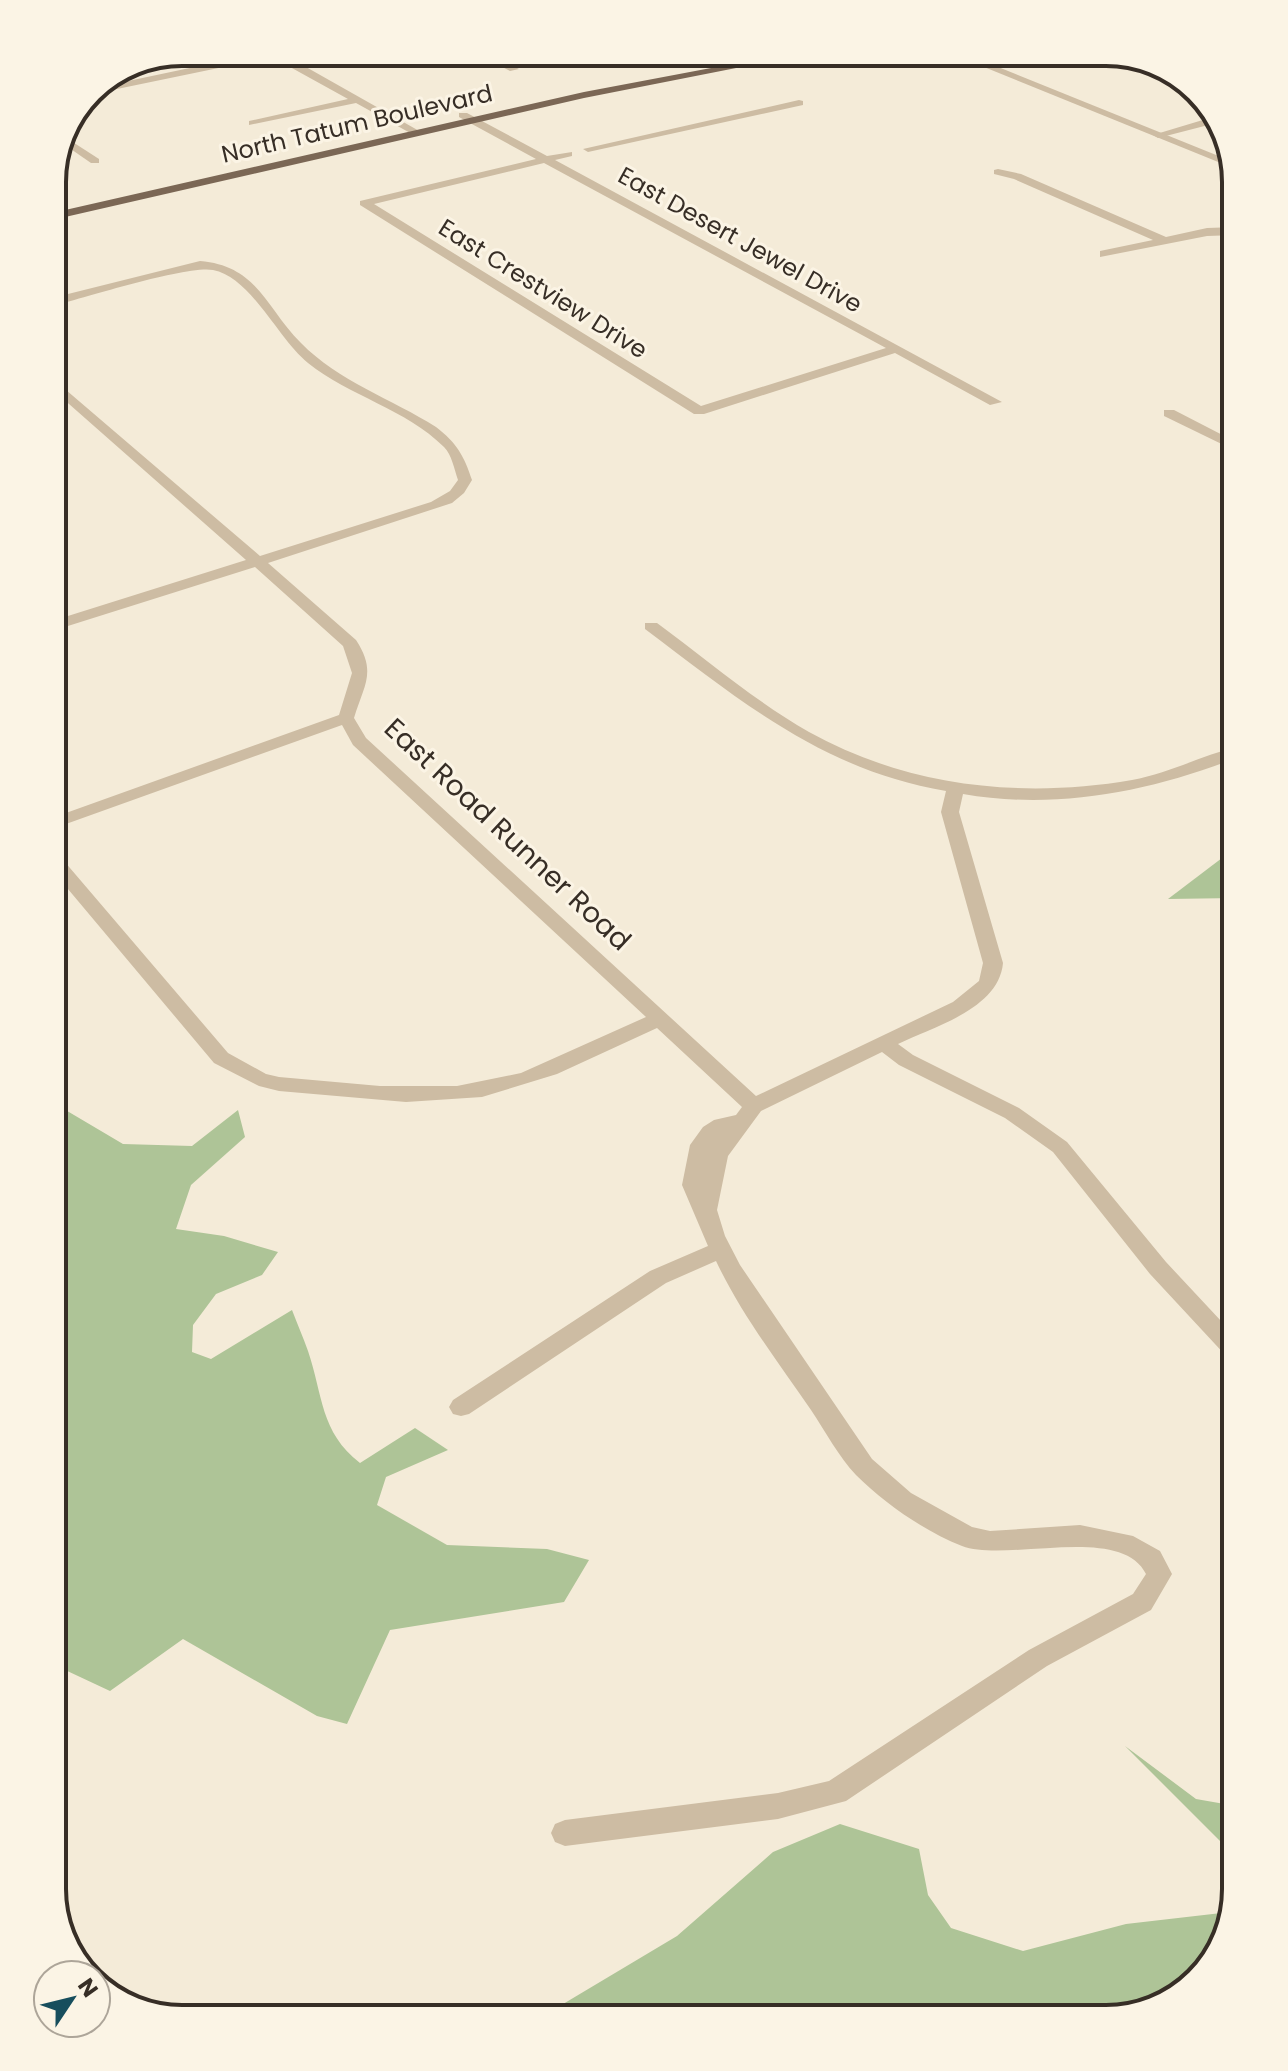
<svg xmlns="http://www.w3.org/2000/svg" width="1288" height="2071" font-family="Poppins,sans-serif">
	<style>
		.green { fill: #aec497 }
		.lines { fill: none; stroke-linecap: round; stroke-linejoin: round }
		.minor { fill: #cdbca3; fill-rule: evenodd }
		.tertiary { fill: #cdbca3; fill-rule: evenodd }
		.primary { fill: #7b6755; fill-rule: evenodd }
		.labels { text-anchor: middle; stroke-width: 6; stroke-linejoin: round; paint-order: stroke }
		.far-street-label { font-size: 24px; fill: #372e26; stroke: #fbf4e5 }
		.street-label { font-size: 28px; fill: #372e26; stroke: #fbf4e5 }
		.rim { fill: none; stroke: #372e26; stroke-width: 4 }
	</style>
	<rect width="100%" height="100%" fill="#f4ebd8"/>
	<g class="green">
		<path d="M1236 856V898L1168 899 1222 858Z"/>
		<path d="M52 1102 123 1144 192 1146 238 1110 245 1137 191 1185 176 1229 224 1236 278 1252 262 1275 216 1294 193 1325 192 1352 211 1359 292 1310C297 1323 303 1337 308 1351 323 1395 320 1432 360 1463L415 1428 448 1450 386 1477 377 1505 447 1545 547 1549 589 1560 564 1602 390 1630 347 1724 317 1716 183 1639 110 1691 63 1669 52 1674V1200L61 1193 52 1177Z"/>
		<path d="M1125 1746 1196 1799 1236 1806V1857Z"/>
		<path d="M840 1824 919 1849 928 1895 951 1928 1023 1951 1126 1924 1230 1912 1218 1955 1164 2005 1106 2019H548V2013L677 1936 773 1852Z"/>
	</g>
	<g class="lines">
		<g class="minor">
			<path d="M266 52H285L283 54 421 132 412 134 356 103 249 125V121L348 99 272 57 88 95 95 88Z"/>
			<path d="M474 52H487L519 69 510 71Z"/>
			<path d="M687 52H736L706 59Z"/>
			<path d="M799 100 803 101V105L588 152 583 149Z"/>
			<path d="M459 113H467L547 156 572 152V156L555 160 1002 402 990 405 895 353 704 414H694L360 205V201L536 159 459 117ZM544 163 886 348 701 406 374 204Z"/>
			<path d="M1216 116 1220 122 1158 138 1153 135Z"/>
			<path d="M68 139 99 159V163H91L65 145Z"/>
			<path d="M998 169 1021 174 1166 237 1207 228 1236 227V235L1207 236 1100 257V251L1153 240 1014 179 994 174V170Z"/>
			<path d="M200 261C258 266 265 307 301 343 338 381 392 399 436 427 457 443 464 456 472 480L464 493 452 503 268 563 356 640C377 672 364 685 354 718L366 738 756 1096 953 1002 979 981 983 963 941 812 946 791C823 770 742 702 645 629V623H657C707 660 755 701 809 732 908 787 1022 799 1132 780 1169 773 1201 756 1236 747V758C1149 792 1055 810 963 794L959 812 1003 963C999 1009 933 1027 898 1044L913 1055 1019 1108 1067 1142 1166 1262 1236 1337V1361L1228 1358 1150 1274 1053 1152 1005 1118 899 1065 882 1052 761 1111 728 1156 717 1210 725 1236 740 1265 872 1459 911 1493 972 1527 990 1531 1080 1525 1133 1536 1160 1551 1172 1574 1151 1610 1047 1666 846 1801 778 1819 565 1846 555 1842 551 1833 555 1824 565 1820 778 1793 829 1781 1029 1650 1133 1594 1146 1574C1121 1523 1007 1563 962 1546 924 1531 884 1503 856 1475 839 1457 825 1431 811 1410 778 1362 741 1314 716 1261L666 1283 469 1414 461 1416 453 1414 449 1407 453 1400 650 1271 708 1246 682 1185 690 1145 703 1127 714 1120 736 1115 742 1107 657 1028 557 1074 482 1097 406 1102 279 1091 259 1086 214 1063 52 870V853L58 854 228 1053 266 1074 279 1077 380 1086H457L521 1073 646 1017 353 745 342 725 52 829V818L339 715 352 673 343 646 255 567 52 631V621L246 560 52 389V378L260 556 431 502 450 491 458 480C454 469 452 455 444 447 406 409 349 396 308 363 278 339 251 277 213 270 187 265 84 298 52 306V298Z"/>
			<path d="M1164 410H1174L1236 442V451L1164 416Z"/>
		</g>
		<path class="tertiary" d="M947 52H961L1231 161 1233 168Z"/>
		<path class="primary" d="M796 52H818L584 98 52 220V213L584 92Z"/>
	</g>
	<g class="labels">
		<g class="far-street-label">
			<text transform="translate(357 124) rotate(-13)" y="8">North Tatum Boulevard</text>
			<text transform="translate(740 240) rotate(29)" y="8">East Desert Jewel Drive</text>
			<text transform="translate(543 289) rotate(32)" y="8">East Crestview Drive</text>
		</g>
		<g class="street-label">
			<text transform="translate(508 834) rotate(43)" y="10">East Road Runner Road</text>
		</g>
	</g>
	<path d="M0 0H1288V2071H0ZM182 66H1106A116 116 0 0 1 1222 182V1889A116 116 0 0 1 1106 2005H182A116 116 0 0 1 66 1889V182A116 116 0 0 1 182 66Z" fill="#fbf4e5" fill-rule="evenodd"/>
	<path class="rim" d="M182 66H1106A116 116 0 0 1 1222 182V1889A116 116 0 0 1 1106 2005H182A116 116 0 0 1 66 1889V182A116 116 0 0 1 182 66Z"/>
	<g transform="translate(72 1999) rotate(55)"><circle r="38" fill="#fbf4e5" stroke="#ada599" stroke-width="2"/>
	<path d="M0-6L14 30L0 20L-14 30Z" fill="#174e5d"/>
	<text y="-12" font-size="22" font-weight="bold" text-anchor="middle" fill="#372e26">N</text>
	</g>
</svg>
